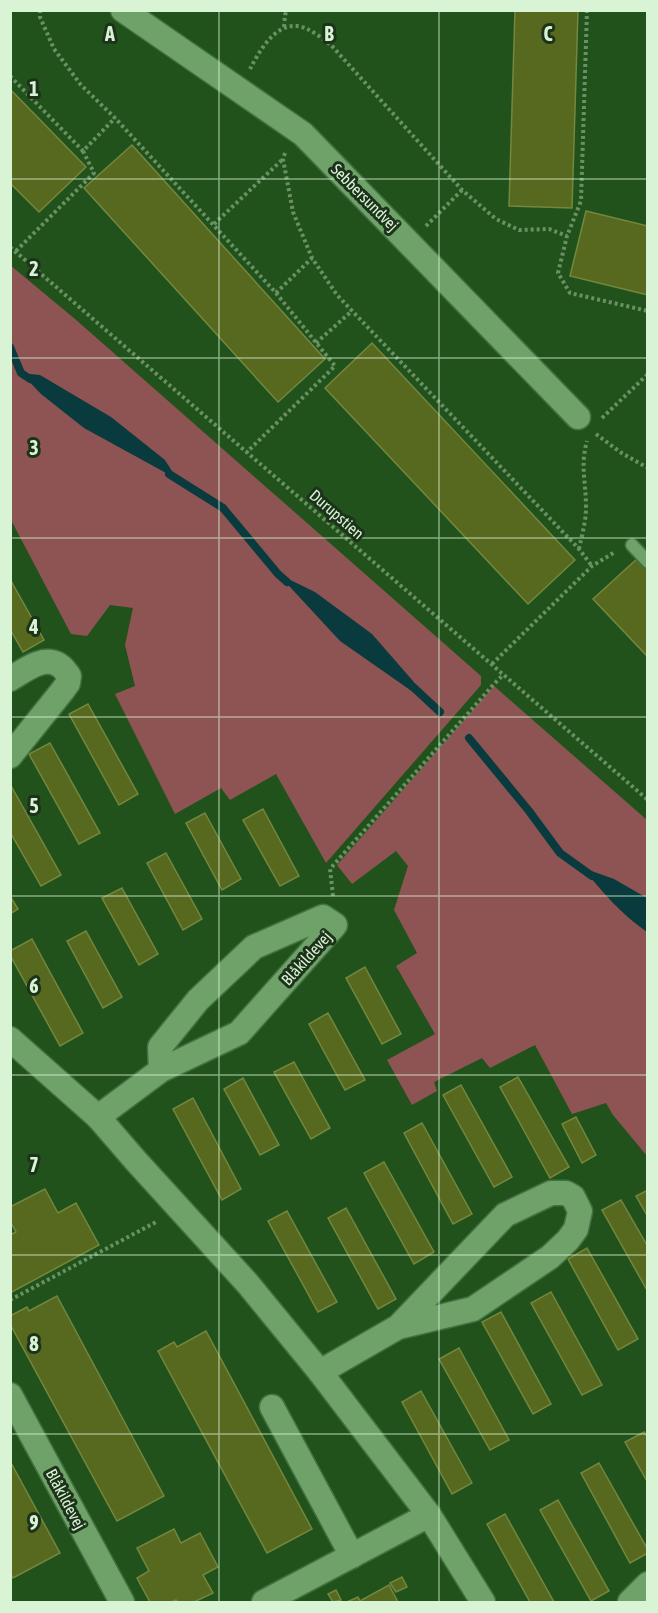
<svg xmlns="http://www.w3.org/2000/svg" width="658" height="1613" font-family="'Asap Condensed',sans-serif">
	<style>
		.green { fill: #8e5453 }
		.water { fill: #093a3d }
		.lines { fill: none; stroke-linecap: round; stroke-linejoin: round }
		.stream { stroke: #093a3d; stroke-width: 8 }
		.building { fill: #57681f; stroke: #74873f; stroke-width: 1.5 }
		.lane-casing { stroke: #427040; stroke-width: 15 }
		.street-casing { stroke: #427040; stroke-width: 27 }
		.path { stroke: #699164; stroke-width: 4; stroke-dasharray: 3 3; stroke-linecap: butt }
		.lane { stroke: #6fa268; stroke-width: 12 }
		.street { stroke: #6fa268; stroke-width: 24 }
		.grid { fill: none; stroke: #d9f4d5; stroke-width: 1.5; stroke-opacity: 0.55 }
		.labels { text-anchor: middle; stroke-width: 6; stroke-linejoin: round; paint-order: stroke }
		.street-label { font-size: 16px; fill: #d9f4d5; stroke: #1d321a }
		.grid-label { font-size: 20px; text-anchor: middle; font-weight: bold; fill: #d9f4d5; stroke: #1d321a; stroke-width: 6; stroke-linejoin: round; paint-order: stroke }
	</style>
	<rect width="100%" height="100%" fill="#22521c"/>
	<g class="green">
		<path d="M10 265 75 319 481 676V685L326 863 276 774 230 800 221 788 175 814 115 694 135 686 125 645 133 608 110 605 87 636 71 634 11 520Z"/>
		<path d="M494 686 647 820V1156L613 1115 606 1103 572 1114 535 1045 490 1068 482 1058 434 1082 437 1091 412 1105 387 1060 435 1034 396 966 417 953 394 910 408 866 396 851 352 884 337 865Z"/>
	</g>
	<g class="water">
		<path d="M21 373 40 375 111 417 165 460 177 479 84 428 41 394Z"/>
		<path d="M278 574 315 592 372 634 413 681 420 693 413 692 340 641Z"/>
		<path d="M583 868 614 879 647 898V932C622 915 602 892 583 868Z"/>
	</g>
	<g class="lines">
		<g class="stream">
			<path d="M10 347 21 373 30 379"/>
			<path d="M169 474 223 508 278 574 287 582"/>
			<path d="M412 686 440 712"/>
			<path d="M469 738 529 811 560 853 592 876"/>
		</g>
	</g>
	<g class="building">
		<path d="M515 10H578L572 208 509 206Z"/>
		<path d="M10 89 86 167 39 212 10 183Z"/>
		<path d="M132 145 325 359 278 402 84 188Z"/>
		<path d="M586 211 648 226V295L570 276Z"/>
		<path d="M372 343 575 560 528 604 325 388Z"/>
		<path d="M639 557 648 566V657L593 599Z"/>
		<path d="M10 579 44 640 23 652 10 629Z"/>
		<path d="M88 704 138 794 119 805 69 714Z"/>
		<path d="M50 743 100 833 79 844 29 754Z"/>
		<path d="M10 784 61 875 41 886 10 832Z"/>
		<path d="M263 809 299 876 280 886 243 820Z"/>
		<path d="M205 813 241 879 222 890 186 823Z"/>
		<path d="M166 853 202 919 183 930 147 863Z"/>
		<path d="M122 888 158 954 139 965 102 898Z"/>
		<path d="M10 896 18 909 10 914Z"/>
		<path d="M86 931 122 997 103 1008 67 941Z"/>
		<path d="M32 939 83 1033 60 1046 10 955V951Z"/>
		<path d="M365 967 401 1034 382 1044 346 978Z"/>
		<path d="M328 1013 365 1080 345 1090 309 1024Z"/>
		<path d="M294 1062 330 1128 311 1139 274 1072Z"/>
		<path d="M518 1077 569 1167 550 1178 500 1087Z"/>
		<path d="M243 1078 279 1145 260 1155 224 1089Z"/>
		<path d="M461 1085 512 1177 494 1187 443 1095Z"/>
		<path d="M193 1098 241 1189 222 1200 173 1109Z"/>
		<path d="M576 1117 596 1155 582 1163 562 1124Z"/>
		<path d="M422 1123 472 1214 453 1224 404 1133Z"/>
		<path d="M384 1162 434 1252 414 1264 364 1173Z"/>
		<path d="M45 1189 58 1213 76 1203 99 1245 10 1293V1235L16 1232 10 1221V1207Z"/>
		<path d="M648 1190V1217L636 1196Z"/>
		<path d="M621 1200 648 1247V1292L602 1210Z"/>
		<path d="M346 1208 396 1299 378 1309 328 1218Z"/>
		<path d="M287 1211 337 1302 318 1312 268 1221Z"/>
		<path d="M587 1248 638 1339 618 1350 568 1259Z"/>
		<path d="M551 1292 602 1385 582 1395 531 1303Z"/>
		<path d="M57 1296 164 1496 117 1521 10 1324V1316L27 1307 29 1311Z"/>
		<path d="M501 1312 551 1404 533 1414 482 1322Z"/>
		<path d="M206 1331 312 1529 267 1553 158 1351 174 1342 177 1347Z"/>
		<path d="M459 1348 509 1440 490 1450 439 1359Z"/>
		<path d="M421 1391 472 1483 452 1494 402 1402Z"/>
		<path d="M644 1432 648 1438V1483L625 1442Z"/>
		<path d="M10 1461 60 1553 13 1578 10 1572Z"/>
		<path d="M599 1463 648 1550V1553L630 1563 581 1473Z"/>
		<path d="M558 1500 609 1591 591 1601 540 1510Z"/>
		<path d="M505 1514 554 1602H530L487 1524Z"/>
		<path d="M174 1529 181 1543 200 1533 218 1567 203 1575 213 1593 194 1602H178L176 1600 171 1602H150L137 1578 149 1571 137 1548Z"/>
		<path d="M402 1577 407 1587 396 1592 390 1583Z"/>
		<path d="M389 1585 398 1602H347L358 1597 360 1601Z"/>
		<path d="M336 1590 341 1600 333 1602 328 1594Z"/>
	</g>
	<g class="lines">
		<g class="lane-casing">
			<path id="lane" d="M632 545 648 562"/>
		</g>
		<g class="street-casing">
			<g id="street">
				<path d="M123 10 303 134 578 417"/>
				<path d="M10 679C24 671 43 655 59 665 63 667 66 672 69 676L68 683 63 690 10 756"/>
				<path d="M10 1039 98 1117 136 1161 248 1284 320 1372 429 1515 483 1602"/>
				<path d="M98 1117 161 1070 239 1033 335 925 323 917 254 947 198 1000 160 1047 161 1070"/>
				<path d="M320 1372 398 1327 473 1309 550 1257 568 1240 576 1229 580 1211 573 1197 566 1193H551L505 1215 398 1327"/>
				<path d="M10 1395 122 1602"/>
				<path d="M272 1407 352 1556"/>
				<path d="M264 1602 429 1515"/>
				<path d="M630 1602 648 1584"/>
			</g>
		</g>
		<g class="path">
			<path d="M40 10V17L54 49 81 85 115 118 276 293 335 366 247 452"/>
			<path d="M587 10 581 201 567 236 558 273 570 293 648 311"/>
			<path d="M284 27 285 15 287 10"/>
			<path d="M250 69C259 52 274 24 297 26 309 27 321 38 331 45L462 190 496 219 519 230 549 229 567 236"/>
			<path d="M10 76 83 151 115 118"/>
			<path d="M285 153 283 159 293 212 312 258 337 295 579 549 592 566"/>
			<path d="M214 224 283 159"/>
			<path d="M426 226 462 190"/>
			<path d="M10 247 648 800"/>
			<path d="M16 251 94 173 83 151"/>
			<path d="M276 293 312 258"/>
			<path d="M316 343 352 311"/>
			<path d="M602 418 648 374"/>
			<path d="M596 434 620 452 648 468"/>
			<path d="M579 549C582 535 586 521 586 507 586 482 580 466 587 441"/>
			<path d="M492 664 592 566 615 552"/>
			<path d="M333 896 330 869 494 684 503 675"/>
			<path d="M10 1300 158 1221"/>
		</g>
		<use href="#lane" class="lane"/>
		<use href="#street" class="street"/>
	</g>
	<path class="grid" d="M219 10V1602M439 10V1602M10 179H648M10 358H648M10 538H648M10 717H648M10 896H648M10 1075H648M10 1255H648M10 1434H648"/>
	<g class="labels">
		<g class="street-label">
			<text transform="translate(365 197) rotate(45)" y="6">Sebbersundvej</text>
			<text transform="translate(337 514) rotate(41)" y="6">Durupstien</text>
			<text transform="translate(306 958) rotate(-48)" y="6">Blåkildevej</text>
			<text transform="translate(66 1499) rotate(62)" y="6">Blåkildevej</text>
		</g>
	</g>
	<g class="grid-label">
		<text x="110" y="41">A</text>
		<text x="329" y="41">B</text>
		<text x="548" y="41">C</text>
		<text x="34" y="96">1</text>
		<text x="34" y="276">2</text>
		<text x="34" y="455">3</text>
		<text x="34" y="634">4</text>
		<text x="34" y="813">5</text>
		<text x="34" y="993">6</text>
		<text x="34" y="1172">7</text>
		<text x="34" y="1351">8</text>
		<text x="34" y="1530">9</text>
	</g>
	<rect width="658" height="1613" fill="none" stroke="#d9f4d5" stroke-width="24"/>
</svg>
